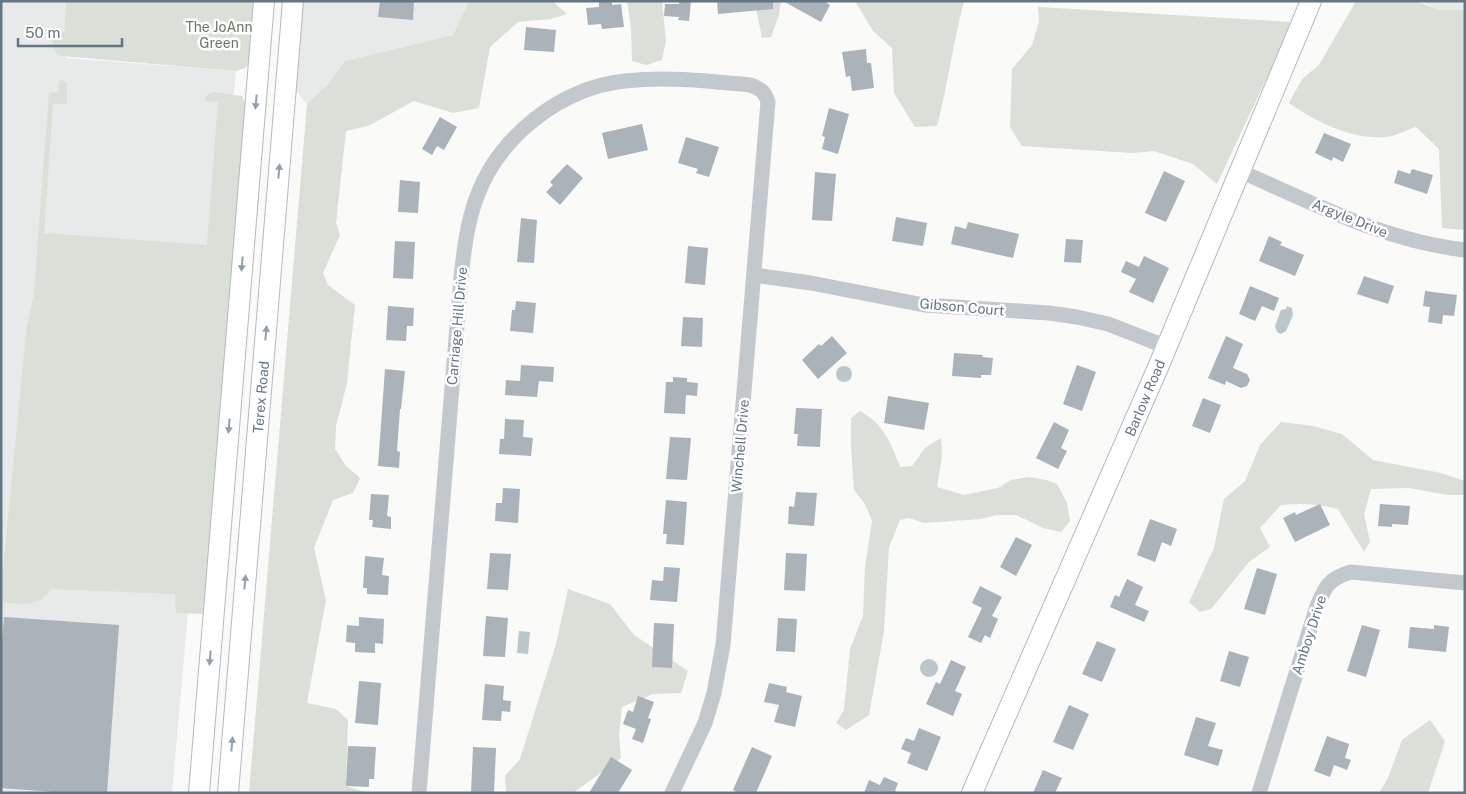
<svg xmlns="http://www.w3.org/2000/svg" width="1466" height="794" font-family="'Public Sans',sans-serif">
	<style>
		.built { fill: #e8e9e9 }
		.green { fill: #dadfd7 }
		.water { fill: #bbc7cb }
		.building { fill: #aab3b9 }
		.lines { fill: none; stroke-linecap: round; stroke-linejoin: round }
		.secondary-casing { stroke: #b3babf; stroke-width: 22 }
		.street { stroke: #c3c8cc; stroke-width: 15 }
		.secondary { stroke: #fff; stroke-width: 20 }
		.oneway { fill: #939fa8 }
		.labels { text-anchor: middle; stroke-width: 5; stroke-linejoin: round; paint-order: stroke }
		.park-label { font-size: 14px; fill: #687a64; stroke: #fff }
		.street-label { font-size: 14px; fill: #657683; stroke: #fff }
	</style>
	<rect width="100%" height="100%" fill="#fafaf8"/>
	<g class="built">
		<path d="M1 1H66L64 33 58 35 66 58 236 71 172 793H1Z"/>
		<path d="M293 1H469L453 35 345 61 328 84 307 104 287 81Z"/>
		<path d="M1420 1H1465V10H1441Z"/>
	</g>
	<g class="green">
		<path d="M66 1H259L250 63 245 68 236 71 61 56 56 53 52 43 54 38 64 32Z"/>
		<path d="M469 1H552L567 14 551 19 518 22 490 47 479 108 453 113 414 101 368 126 346 131 336 223 340 235 323 273 328 285 355 305 347 383 336 426 335 449 346 466 360 478 353 493 333 500 314 548 326 600 307 703 336 709 348 720 346 786 368 793H249L307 104 328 84 345 61 453 35Z"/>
		<path d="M627 1H662L666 41 662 60 646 65 632 61 631 28Z"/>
		<path d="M751 1H781L779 15 771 37 762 38 757 13Z"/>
		<path d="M855 1H964C953 43 948 84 937 126L915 127 894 93 892 48 873 31Z"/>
		<path d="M1356 1H1415L1441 10H1465V230L1442 228 1439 149 1416 127C1406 130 1396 136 1386 137 1352 140 1316 122 1289 103L1302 79 1319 65Z"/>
		<path d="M1038 7 1293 22 1217 184 1193 164 1154 151 1132 153 1022 146 1010 127 1012 69 1032 45 1039 22Z"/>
		<path d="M61 80 67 83V104H53L44 233 207 245 218 102 204 101 208 94 214 92 242 96 248 111 205 614 176 613 175 594 50 589C40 608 20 604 1 602V572L3 571 26 333 34 292 49 93 58 92 59 81Z"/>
		<path d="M860 411C884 424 891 443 900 467L912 466 925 448 941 438 942 457 937 487 964 495 998 488 1011 480 1029 477 1046 480 1057 484 1067 503 1070 521 1061 532 1043 528 1016 515H996L981 519 924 523 909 518 900 520 889 547 884 631 869 715 846 730 836 723 844 710 850 649 863 616 865 567 872 521 865 504 854 490 851 448V418Z"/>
		<path d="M1281 422 1313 426 1342 434 1373 460 1441 473 1465 481V495H1448L1409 488 1371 489 1364 514 1370 542 1364 552 1338 509C1318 504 1301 503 1281 505L1260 528 1270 547 1249 562 1211 609 1200 612 1189 602 1214 548 1224 499 1245 481 1260 445Z"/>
		<path d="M568 589 610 604 634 635 688 671 681 693 653 694 622 707 619 735 621 758 573 793H506L505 776 520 759 556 644Z"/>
		<path d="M1430 720 1445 741 1428 793H1379L1388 778 1402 740Z"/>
	</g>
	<g class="water">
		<path d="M1287 306 1292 308 1293 315 1286 331 1281 334 1277 332 1275 326 1281 310 1286 309Z"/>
		<circle cx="844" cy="374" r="8"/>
		<path d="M519 631 530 632 528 654 517 653Z"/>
		<circle cx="929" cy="668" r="9"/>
	</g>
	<g class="building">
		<path d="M380 1H414L413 20 378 17Z"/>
		<path d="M599 1H612V5L621 4 624 27 602 29 601 24 588 25 586 8 599 7Z"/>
		<path d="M679 1H691L689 21 678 20 679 17 664 16 665 4H679Z"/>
		<path d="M717 1H773V9L718 14Z"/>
		<path d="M783 1H824L830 5 821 22Z"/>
		<path d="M526 27 556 30 554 52 524 50Z"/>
		<path d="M866 49 867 63H871L874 88 852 91 850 76 846 77 842 52Z"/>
		<path d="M829 108 849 114 838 154 822 149 825 137 822 136Z"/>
		<path d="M440 117 457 127 444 150 437 146 432 155 422 149Z"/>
		<path d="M642 124 648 150 608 159 602 133Z"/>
		<path d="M1324 133 1351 144 1343 162 1333 157 1332 161 1315 153Z"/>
		<path d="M686 137 719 147 709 177 696 173 698 169 678 163Z"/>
		<path d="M567 164 583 178 560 205 546 192 553 185 550 182Z"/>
		<path d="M1412 169 1433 175 1427 194 1394 183 1398 170 1410 174Z"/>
		<path d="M1164 171 1185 181 1166 222 1145 213Z"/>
		<path d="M815 172 836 174 832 221 812 220Z"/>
		<path d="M400 180 420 182 418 213 398 212Z"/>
		<path d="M896 217 927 223 923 246 892 241Z"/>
		<path d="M521 218 537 220 534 263 517 262Z"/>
		<path d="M968 222 1019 234 1013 258 951 244 955 226 966 229Z"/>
		<path d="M1269 236 1282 242 1280 245 1304 255 1295 276 1259 261Z"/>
		<path d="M1066 239 1083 240 1081 263 1064 262Z"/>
		<path d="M395 241 415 242 413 279 393 278Z"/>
		<path d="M688 246 708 248 705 285 685 283Z"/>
		<path d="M1144 256 1169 268 1153 303 1129 292 1136 279 1121 272 1126 261 1139 267Z"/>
		<path d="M1364 276 1394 286 1388 304 1357 294Z"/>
		<path d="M1250 286 1279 298 1274 311 1262 306 1255 321 1239 314Z"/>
		<path d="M1425 291 1457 295 1454 316 1443 315 1442 324 1428 322 1430 307 1423 306Z"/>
		<path d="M516 301 536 303 533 333 510 331 512 310H515Z"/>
		<path d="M388 306 414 308 413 326H407L406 341 386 340Z"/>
		<path d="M683 317 703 318 702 347 681 346Z"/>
		<path d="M832 336 847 353 818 379 802 360 819 344 821 346Z"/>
		<path d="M1226 336 1243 344 1233 368 1247 374 1250 380 1247 386 1241 388 1226 381 1225 385 1208 378Z"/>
		<path d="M954 353 983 355 982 357 993 358 991 375H981V378L952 376Z"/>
		<path d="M521 365 554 367 553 382 539 381 537 397 505 395 506 380 520 381Z"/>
		<path d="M1077 365 1096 372 1082 411 1063 404Z"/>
		<path d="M385 369 405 371 401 409H400L397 451 400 452 399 468 378 466Z"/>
		<path d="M673 377 687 378V382L698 383 697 396 686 395 685 414 664 413 666 382H673Z"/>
		<path d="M888 396 929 403 924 430 884 423Z"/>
		<path d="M1203 398 1221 405 1210 433 1192 426Z"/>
		<path d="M796 408 822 409 820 447 797 446 798 434H794Z"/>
		<path d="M505 419 524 420 523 437 533 438 531 456 499 454 500 439H504Z"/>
		<path d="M1054 422 1069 430 1061 448 1067 451 1058 469 1036 458Z"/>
		<path d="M670 437 691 438 687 480 666 479Z"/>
		<path d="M503 488 520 489 518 523 495 521 496 503H502Z"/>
		<path d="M796 492 817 493 814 526 788 524 789 506 794 507Z"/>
		<path d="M371 494 389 495 387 516 391 517V529L372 527 373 520H369Z"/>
		<path d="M666 500 687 502 684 545 666 544 667 534H663Z"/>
		<path d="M1320 504 1330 525 1295 542 1283 518 1295 512 1296 515Z"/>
		<path d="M1380 504 1410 506 1408 525 1392 524V527L1378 526Z"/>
		<path d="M1150 519 1177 529 1171 546 1162 542 1155 562 1137 555Z"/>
		<path d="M1016 537 1032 545 1016 576 1000 567Z"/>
		<path d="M490 553 511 554 508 590 487 589Z"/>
		<path d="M786 553 807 554 805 591 784 590Z"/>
		<path d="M365 556 384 558 382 575 389 576 388 595 367 594V588H363Z"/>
		<path d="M664 567 680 568 677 602 650 600 652 580 663 581Z"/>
		<path d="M1257 568 1277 574 1265 615 1244 609Z"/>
		<path d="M1127 579 1143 587 1135 605 1149 611 1144 622 1110 607 1115 595 1119 597Z"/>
		<path d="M980 586 1002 597 992 616 998 619 990 638 985 635 981 643 968 637 982 608 972 603Z"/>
		<path d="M486 616 508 618 505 657 483 656Z"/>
		<path d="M4 617 119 625 107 793H67L1 788V651Z"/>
		<path d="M359 617 384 619 383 644 375 643V653L355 652V643L346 642 347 625 359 626Z"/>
		<path d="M778 618 797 619 795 652 776 651Z"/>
		<path d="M654 623 674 624 672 668 652 667Z"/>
		<path d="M1362 625 1380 630 1366 677 1347 671Z"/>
		<path d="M1434 625 1449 627 1446 652 1408 648 1410 627 1434 629Z"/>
		<path d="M1097 641 1116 649 1102 682 1082 674Z"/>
		<path d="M1229 651 1249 657 1240 687 1220 681Z"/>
		<path d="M951 660 966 667 955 691 962 694 953 716 926 704 936 682 940 684Z"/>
		<path d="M359 681 381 683 378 725 355 723Z"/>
		<path d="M769 683 787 687 786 692 802 696 795 727 774 722 779 705 764 702Z"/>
		<path d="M485 684 504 686 503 700 511 701 510 712 502 711 501 721 482 720Z"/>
		<path d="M638 696 654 702 648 718 651 719 643 743 632 739 636 729 623 724 628 710 633 712Z"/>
		<path d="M1069 705 1089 714 1073 750 1053 742Z"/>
		<path d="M1196 717 1216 723 1208 746 1223 750 1218 766 1184 755Z"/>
		<path d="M919 728 941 737 927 771 907 763 911 753 901 749 906 738 914 741Z"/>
		<path d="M1327 736 1349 744 1345 758 1351 760 1347 770 1334 765 1330 777 1314 771Z"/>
		<path d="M348 746 376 747 374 779H369V787L346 786Z"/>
		<path d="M473 747 496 748 494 793H471Z"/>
		<path d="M752 747 772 756 756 793H739L733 790Z"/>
		<path d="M611 757 632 770 618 793H589Z"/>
		<path d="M1043 770 1062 778 1055 793H1033Z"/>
		<path d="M884 777 898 783 895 791 899 793H864L869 780 880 785Z"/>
	</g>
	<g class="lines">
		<g class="secondary-casing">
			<g id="secondary">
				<path d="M199 793 264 1"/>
				<path d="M228 793 293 1"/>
				<path d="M972 793 1159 365 1311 1"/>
			</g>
		</g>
		<g class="street">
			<path d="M1240 171C1312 203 1385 241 1465 250"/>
			<path d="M754 275 811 283 924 305 1049 313 1077 317 1108 324 1167 347"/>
			<path d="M419 793 461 277C464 250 467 224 476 199 498 137 560 88 625 81 666 76 709 81 750 85 760 88 765 92 768 102L723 645 714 693 705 723 672 793"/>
			<path d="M1259 793 1317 606C1325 587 1329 578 1351 572L1465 583"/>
		</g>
		<use href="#secondary" class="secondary"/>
	</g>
	<defs><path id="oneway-solid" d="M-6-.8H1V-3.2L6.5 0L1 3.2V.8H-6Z" transform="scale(1.25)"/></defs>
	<g class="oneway">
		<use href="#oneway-solid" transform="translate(256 102) rotate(95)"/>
		<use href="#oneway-solid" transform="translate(279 171) rotate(-85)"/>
		<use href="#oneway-solid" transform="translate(242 264) rotate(95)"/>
		<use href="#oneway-solid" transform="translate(266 333) rotate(-85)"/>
		<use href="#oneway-solid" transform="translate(229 426) rotate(95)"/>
		<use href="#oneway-solid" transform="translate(245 582) rotate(-85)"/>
		<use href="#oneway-solid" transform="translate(210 658) rotate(95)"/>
		<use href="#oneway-solid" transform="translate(232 744) rotate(-85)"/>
	</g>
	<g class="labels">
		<g class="park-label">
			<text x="219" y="32">The JoAnn<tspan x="219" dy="16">Green</tspan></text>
		</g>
		<g class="street-label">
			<text transform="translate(1350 218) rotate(22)" y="5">Argyle Drive</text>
			<text transform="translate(962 307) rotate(5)" y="5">Gibson Court</text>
			<text transform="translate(457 326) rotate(-85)" y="5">Carriage Hill Drive</text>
			<text transform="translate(261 397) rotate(-85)" y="5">Terex Road</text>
			<text transform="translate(1145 398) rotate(-67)" y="5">Barlow Road</text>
			<text transform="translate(740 446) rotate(-85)" y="5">Winchell Drive</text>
			<text transform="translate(1309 635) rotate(-72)" y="5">Amboy Drive</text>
		</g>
	</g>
	<rect width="1466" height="794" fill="none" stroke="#657683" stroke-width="5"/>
	<path d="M18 38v8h104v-8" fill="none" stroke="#657683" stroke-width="2.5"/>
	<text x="25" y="38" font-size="15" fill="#657683" stroke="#ffffff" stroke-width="4" paint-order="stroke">50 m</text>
</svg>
